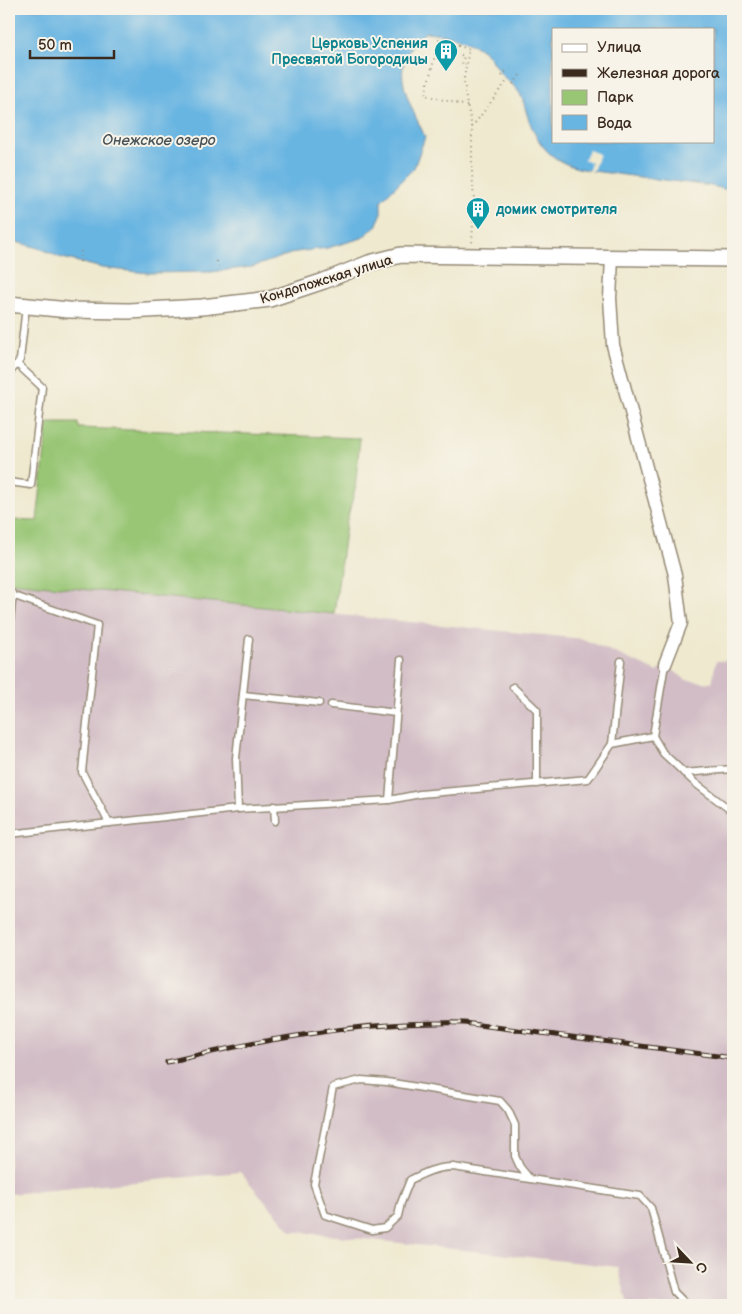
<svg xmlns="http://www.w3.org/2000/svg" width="742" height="1314" font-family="'Balsamiq Sans',sans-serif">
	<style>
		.industrial { fill: #d2bdc6 }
		.green { fill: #98c675; stroke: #6a784a }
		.water { fill: #69b5e2; stroke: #527080; fill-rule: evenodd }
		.pier { fill: #efe9cf }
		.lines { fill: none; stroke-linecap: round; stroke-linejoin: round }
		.service-casing { stroke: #958a76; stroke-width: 9 }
		.minor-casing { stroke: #958a76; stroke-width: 15 }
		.tertiary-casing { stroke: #958a76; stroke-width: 18 }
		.path { stroke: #958a76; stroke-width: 2; stroke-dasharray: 1 4; stroke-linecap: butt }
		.service { stroke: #fff; stroke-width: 6 }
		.minor { stroke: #fff; stroke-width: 12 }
		.tertiary { stroke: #fff; stroke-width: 15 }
		.rail-casing { stroke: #3b2a1e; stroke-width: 5 }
		.rail { stroke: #f7f3e8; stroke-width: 3; stroke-dasharray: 9; stroke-linecap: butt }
		.labels { text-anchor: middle; stroke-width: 4; stroke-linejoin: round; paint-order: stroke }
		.culture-label { font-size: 14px; font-weight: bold; fill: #0d838f; stroke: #f7f3e8; text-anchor: end }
		.street-label { font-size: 14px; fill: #3b2a1e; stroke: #f7f3e8 }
		.water-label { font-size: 15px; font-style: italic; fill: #495459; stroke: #f7f3e8 }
	</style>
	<rect width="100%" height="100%" fill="#f7f3e8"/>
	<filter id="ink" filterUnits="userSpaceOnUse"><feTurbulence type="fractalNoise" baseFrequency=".02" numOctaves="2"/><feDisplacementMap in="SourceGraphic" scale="10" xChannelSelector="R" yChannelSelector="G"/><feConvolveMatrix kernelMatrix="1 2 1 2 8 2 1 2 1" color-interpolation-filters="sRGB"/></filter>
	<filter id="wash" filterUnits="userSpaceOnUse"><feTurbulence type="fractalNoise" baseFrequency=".0096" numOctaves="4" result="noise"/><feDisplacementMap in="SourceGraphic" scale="20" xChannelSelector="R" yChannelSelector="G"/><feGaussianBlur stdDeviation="1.12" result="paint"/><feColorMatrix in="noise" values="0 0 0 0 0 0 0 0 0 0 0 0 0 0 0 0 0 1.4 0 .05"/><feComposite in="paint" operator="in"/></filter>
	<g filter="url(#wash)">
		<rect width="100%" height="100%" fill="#efe9cf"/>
		<path class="industrial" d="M9 582 583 639 658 672 665 664 686 680 712 683 716 661 733 660V1305H628L618 1267 291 1231 240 1172 9 1194Z"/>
		<path class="green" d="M48 423H78L79 428 360 438 355 489 346 524 334 614 9 582V520L37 521Z"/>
		<path class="water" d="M9 9H733V191L712 186 593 171C559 166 541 153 529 120 526 113 525 105 522 98 518 87 509 83 502 75 495 68 491 57 484 51 468 38 445 34 426 32 384 63 408 99 425 137L414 168 381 201V215L376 226 362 238 327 248 296 252 252 267 211 272 148 273 102 268 59 257 42 249 9 240ZM553 29H713V141H553Z"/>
		<path class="pier" d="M589 150 599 154 593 171H589L591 162 584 160Z"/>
	</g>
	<g filter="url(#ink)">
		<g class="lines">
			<g class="service-casing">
				<g id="service">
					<path d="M9 371H11L20 360 26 306"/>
					<path d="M9 482 31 485 42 387 17 364"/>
					<path d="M9 594 97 625 82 772 109 823"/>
					<path d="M9 630 13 594"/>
					<path d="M621 661 612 744 653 736"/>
					<path d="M665 664 653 736 663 753 695 783 733 812"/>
					<path d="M513 687 537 710V784"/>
					<path d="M243 695 319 703"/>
					<path d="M331 705 396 713"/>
					<path d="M684 773 733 769"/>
					<path d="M389 800 401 660"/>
					<path d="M274 806 275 821"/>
					<path d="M238 809 236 758 249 639"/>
					<path d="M9 834 238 809 389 800 420 794 588 779 612 744"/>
					<path d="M529 1178 520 1167 515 1156V1125L508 1110 500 1101 387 1082 361 1080 333 1087 314 1184 325 1215 372 1230 385 1228 398 1216 401 1203 410 1180C424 1173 436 1167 453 1167L640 1196 651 1208 674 1292 687 1305"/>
				</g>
			</g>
			<g class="minor-casing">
				<path id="minor" d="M612 258 610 298 613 345 675 575 681 623 665 664"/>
			</g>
			<g class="tertiary-casing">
				<path id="tertiary" d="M9 304 68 310 129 311 202 307 270 299 324 281 369 263 401 255 733 259"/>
			</g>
			<g class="path">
				<path d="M461 55 464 56 462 64H466"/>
				<path d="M502 76 506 71"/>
				<path d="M513 84 521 74"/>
				<path d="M467 106 425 95 439 40 469 49 464 78 466 100 472 127V172L474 200 472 244"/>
				<path d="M472 127 507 81"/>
				<path d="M217 261 218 271"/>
				<path d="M80 262 81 249"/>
			</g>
			<use href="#service" class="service"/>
			<use href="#minor" class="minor"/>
			<use href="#tertiary" class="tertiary"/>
			<g class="rail-casing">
				<path id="rail" d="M167 1062C208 1053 249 1043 290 1037 347 1027 406 1022 464 1023L733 1058"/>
			</g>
			<use href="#rail" class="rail"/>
		</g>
	</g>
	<defs>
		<g id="building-pin" transform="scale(1.25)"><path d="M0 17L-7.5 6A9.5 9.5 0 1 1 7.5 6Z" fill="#0f9aa8" stroke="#f7f3e8"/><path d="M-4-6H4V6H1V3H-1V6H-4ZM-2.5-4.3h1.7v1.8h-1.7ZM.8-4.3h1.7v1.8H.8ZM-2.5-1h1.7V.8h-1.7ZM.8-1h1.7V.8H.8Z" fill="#fff"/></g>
	</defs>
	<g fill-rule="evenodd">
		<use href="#building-pin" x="446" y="51"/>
		<use href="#building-pin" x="478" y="209"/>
	</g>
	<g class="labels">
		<g class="culture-label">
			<text x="428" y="48">Церковь Успения<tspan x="428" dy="16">Пресвятой Богородицы</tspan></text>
			<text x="496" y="214" text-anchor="start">домик смотрителя</text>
		</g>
		<g class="street-label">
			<text transform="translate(326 279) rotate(-17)" y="5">Кондопожская улица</text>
		</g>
		<g class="water-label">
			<text x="159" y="145">Онежское озеро</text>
		</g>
	</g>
	<rect width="742" height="1314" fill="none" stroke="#f7f3e8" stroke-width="30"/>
	<rect x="552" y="28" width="162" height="115" fill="#f7f3e8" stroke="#aca397"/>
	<rect x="562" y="44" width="25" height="8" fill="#ffffff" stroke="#aca397"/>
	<text x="597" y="52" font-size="15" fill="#3b2a1e">Улица</text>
	<rect x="562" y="69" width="25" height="8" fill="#3b2a1e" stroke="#aca397"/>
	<text x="597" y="78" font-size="15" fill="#3b2a1e">Железная дорога</text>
	<rect x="562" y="90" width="25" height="15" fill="#98c675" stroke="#aca397"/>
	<text x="597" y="102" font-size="15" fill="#3b2a1e">Парк</text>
	<rect x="562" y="115" width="25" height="15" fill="#69b5e2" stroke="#aca397"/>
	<text x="597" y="128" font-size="15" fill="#3b2a1e">Вода</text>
	<g transform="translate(690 1262) rotate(115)" stroke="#f7f3e8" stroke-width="4" paint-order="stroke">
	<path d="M0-4L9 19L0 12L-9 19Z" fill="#3b2a1e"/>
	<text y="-8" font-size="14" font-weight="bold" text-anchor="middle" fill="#3b2a1e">С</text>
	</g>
	<path d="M30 50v8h84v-8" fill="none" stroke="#3b2a1e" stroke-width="2.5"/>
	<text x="38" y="50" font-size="15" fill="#3b2a1e" stroke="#f7f3e8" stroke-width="4" paint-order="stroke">50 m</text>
</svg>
